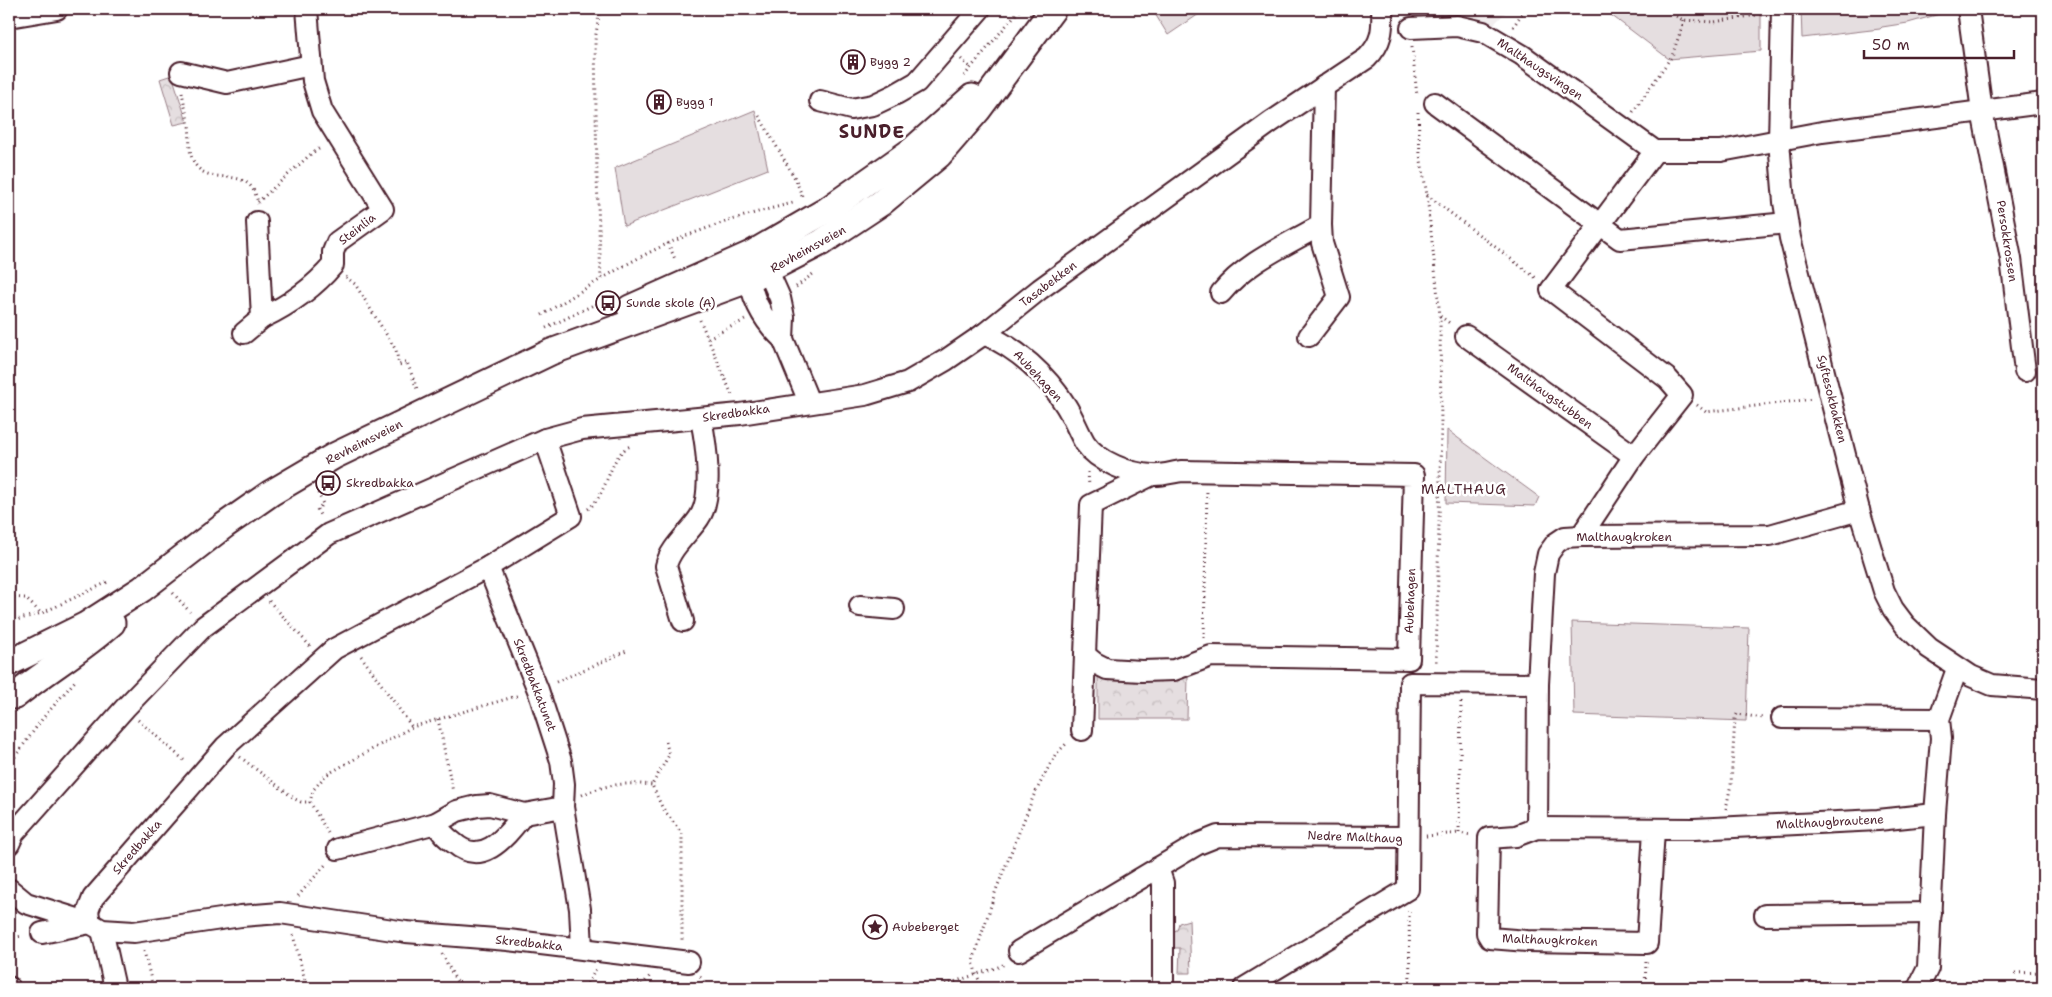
<svg xmlns="http://www.w3.org/2000/svg" width="2052" height="997" font-family="'Shantell Sans',sans-serif">
	<style>
		.built { fill: #f2eeef }
		.grass { fill: #e5dee0; stroke: #987e86 }
		.forest { fill: url(#forest-crowns); stroke: #987e86 }
		.lines { fill: none; stroke-linecap: round; stroke-linejoin: round }
		.minor-casing { stroke: #4a1f2b; stroke-width: 24 }
		.major-casing { stroke: #4a1f2b; stroke-width: 29 }
		.path { stroke: #4a1f2b; stroke-width: 3; stroke-dasharray: 1 4; stroke-linecap: butt }
		.minor { stroke: #fff; stroke-width: 20 }
		.major { stroke: #fff; stroke-width: 25 }
		.labels { text-anchor: middle; stroke-width: 5; stroke-linejoin: round; paint-order: stroke }
		.poi-label { font-size: 12px; fill: #4a1f2b; stroke: #fff; text-anchor: start }
		.street-label { font-size: 12px; fill: #4a1f2b; stroke: #fff }
		.neighbourhood-label { font-size: 14px; letter-spacing: 1px; fill: #4a1f2b; stroke: #fff }
		.district-label { font-size: 18px; font-weight: bold; letter-spacing: 1px; fill: #4a1f2b; stroke: #fff }
	</style>
	<defs>
		<pattern id="forest-crowns" width="20" height="18" patternUnits="userSpaceOnUse" patternTransform="scale(1.25)"><rect width="20" height="18" fill="#e5dee0"/><path d="M2 6a3 3 0 1 1 6 0M12 15a3 3 0 1 1 6 0" fill="none" stroke="#c6bec0"/></pattern>
	</defs>
	<rect width="100%" height="100%" fill="#fff"/>
	<filter id="ink" filterUnits="userSpaceOnUse"><feTurbulence type="fractalNoise" baseFrequency=".02" numOctaves="2"/><feDisplacementMap in="SourceGraphic" scale="10" xChannelSelector="R" yChannelSelector="G"/><feConvolveMatrix kernelMatrix="1 2 1 2 8 2 1 2 1" color-interpolation-filters="sRGB"/></filter>
	<g filter="url(#ink)">
		<path class="built" d="M1413 9H1509L1493 25 1414 12Z"/>
		<g class="grass">
			<path d="M1152 9H1195L1199 14 1168 35Z"/>
			<path d="M1603 9H1761V51L1669 59Z"/>
			<path d="M1801 9H1957L1908 23 1882 27 1880 29 1802 38Z"/>
			<path d="M755 110 768 169 624 226 615 168Z"/>
			<path d="M1447 430 1539 497 1535 506 1446 503Z"/>
			<path d="M1572 622 1749 628 1746 721 1574 715Z"/>
		</g>
		<g class="forest">
			<path d="M172 75 187 122 174 125 160 79Z"/>
			<path d="M1098 676 1188 677 1187 719H1098Z"/>
			<path d="M1189 920 1191 973H1179L1180 948H1171L1172 932 1177 930 1179 923Z"/>
		</g>
		<g class="lines">
			<g class="minor-casing">
				<g id="minor">
					<path d="M1782 9 1779 141 1784 202 1790 238 1859 510 1884 591 1893 609 1905 625 1929 648 1971 676 1992 685 2043 689"/>
					<path d="M1968 9 1982 111 2011 259 2025 371"/>
					<path d="M9 17 57 9"/>
					<path d="M1411 28 1457 26 1483 32 1522 55 1655 151H1721L1822 132 2043 103"/>
					<path d="M181 72 227 83 311 65"/>
					<path d="M820 101 851 109 873 105 896 94 917 82 980 9"/>
					<path d="M1435 103 1620 239 1787 223"/>
					<path d="M757 259 768 271 780 298 784 317 783 339 809 402"/>
					<path d="M750 265C747 293 763 321 783 339"/>
					<path d="M1221 293C1246 262 1287 245 1321 225L1324 86"/>
					<path d="M262 318C289 305 313 289 333 265V252L337 242 383 209 322 111 313 81 307 9"/>
					<path d="M244 333 262 318 257 222"/>
					<path d="M984 334C1017 348 1047 375 1066 406 1073 417 1078 431 1085 443 1098 462 1130 474 1152 475 1162 476 1173 472 1182 471L1414 475 1409 659 1211 656 1174 670 1142 671 1107 669 1095 663 1085 655"/>
					<path d="M1309 336 1339 297 1322 243 1321 225"/>
					<path d="M1466 336 1634 456"/>
					<path d="M1581 536 1634 456 1682 395 1668 379 1551 290 1655 151"/>
					<path d="M488 567 538 690 561 761 564 784 563 807 580 909 582 948"/>
					<path d="M860 606 894 609"/>
					<path d="M683 621 666 566C670 548 689 533 699 518 714 497 706 443 701 419"/>
					<path d="M1782 718 1939 719"/>
					<path d="M1082 730 1091 505 1152 475"/>
					<path d="M436 823C440 832 446 837 454 843 483 868 506 836 524 814"/>
					<path d="M1537 828 1538 684 1544 573 1548 554 1556 543 1565 537 1581 536 1770 535 1859 510"/>
					<path d="M1654 830 1647 943 1527 941 1490 938 1487 933 1489 838 1516 836 1537 828 1694 829 1878 820 1935 814"/>
					<path d="M9 844 14 833 125 708 203 627 329 534 545 439 582 429 740 414 865 395 908 382 946 360 984 334 1040 289 1271 122 1367 58C1382 43 1383 30 1382 9"/>
					<path d="M338 849 436 823 457 811 477 806 490 805 524 814 563 807"/>
					<path d="M1158 868 1163 883V988"/>
					<path d="M9 889 26 903 90 923 102 930 134 932 241 916 280 913 406 932 508 940 689 962"/>
					<path d="M1765 915 1931 913"/>
					<path d="M102 930 115 988"/>
					<path d="M42 933 90 923 88 911 93 898 225 747 334 649 488 567 571 516 545 439"/>
					<path d="M1019 951 1198 844 1218 836 1408 837"/>
					<path d="M9 987V988"/>
					<path d="M1244 988 1408 889 1410 683 1538 684"/>
					<path d="M1918 988 1928 968 1935 814 1941 738 1939 719 1957 669"/>
				</g>
			</g>
			<g class="major-casing">
				<g id="major">
					<path d="M630 308 751 254 827 210 911 151 972 97"/>
					<path d="M9 663 86 625 142 589 225 525 271 493 334 456 551 352 748 280 822 242 881 203 939 155 978 110 1053 9"/>
					<path d="M15 696C47 670 82 650 112 623"/>
				</g>
			</g>
			<g class="path">
				<path d="M600 9 595 40 597 179 601 279"/>
				<path d="M1663 9 1683 20 1714 22 1763 14"/>
				<path d="M1801 10 1810 9"/>
				<path d="M1513 27 1525 9"/>
				<path d="M1412 47 1417 96"/>
				<path d="M961 59 972 69"/>
				<path d="M964 76 1020 9"/>
				<path d="M182 92C184 103 187 115 189 126 191 140 187 151 195 164 210 189 251 161 258 204"/>
				<path d="M1418 112 1420 155 1427 195 1440 316 1441 426 1436 664"/>
				<path d="M1633 112 1672 56 1683 24V20"/>
				<path d="M759 116 796 180 803 199"/>
				<path d="M1427 195 1536 278"/>
				<path d="M258 202 312 153 322 147"/>
				<path d="M668 243 675 259"/>
				<path d="M346 277 355 284 396 350 399 365 407 362 417 389"/>
				<path d="M796 287 813 274"/>
				<path d="M542 315C583 290 625 263 669 243 709 226 751 213 793 203"/>
				<path d="M1440 316 1451 324"/>
				<path d="M700 320 732 395"/>
				<path d="M546 328 610 297"/>
				<path d="M708 338 745 320"/>
				<path d="M1697 405 1706 412 1813 399"/>
				<path d="M1088 472 1089 486"/>
				<path d="M318 493 323 504 317 509 321 517"/>
				<path d="M588 509C609 494 609 453 631 446"/>
				<path d="M173 593 190 612"/>
				<path d="M9 597 25 598 41 613"/>
				<path d="M269 601 310 646"/>
				<path d="M9 622 42 613 110 581"/>
				<path d="M1204 638 1207 489"/>
				<path d="M361 656 412 727"/>
				<path d="M556 682 629 650"/>
				<path d="M1461 702 1459 833 1471 835"/>
				<path d="M438 719 453 792"/>
				<path d="M138 720 186 762"/>
				<path d="M666 742 669 755 652 785 662 807 682 834V941"/>
				<path d="M240 757 295 799 301 802H310"/>
				<path d="M9 765 43 718 75 681"/>
				<path d="M582 795C606 784 627 782 652 785"/>
				<path d="M1726 809 1731 784 1735 718 1737 714 1763 718"/>
				<path d="M328 833 310 802 313 790 326 775 412 727 520 695"/>
				<path d="M1426 836 1459 833"/>
				<path d="M298 896 327 863"/>
				<path d="M1409 911 1410 988"/>
				<path d="M293 935 307 988"/>
				<path d="M9 938 23 936"/>
				<path d="M144 951 153 988"/>
				<path d="M442 954 460 988"/>
				<path d="M2015 973 2043 972"/>
				<path d="M700 977 709 988"/>
				<path d="M642 985 650 976"/>
				<path d="M585 988 596 969"/>
				<path d="M619 988C629 984 638 982 648 988"/>
				<path d="M936 988 1001 966 1006 963"/>
				<path d="M983 988 976 974 973 961 996 890 1034 795 1055 755 1068 742"/>
				<path d="M1645 988 1646 961"/>
			</g>
			<use href="#minor" class="minor"/>
			<use href="#major" class="major"/>
		</g>
	</g>
	<defs>
		<g id="building-ring" transform="scale(1.25)"><circle r="9.5" fill="#fff" stroke="#4a1f2b" stroke-width="1.5"/><path d="M-4-6H4V6H1V3H-1V6H-4ZM-2.5-4.3h1.7v1.8h-1.7ZM.8-4.3h1.7v1.8H.8ZM-2.5-1h1.7V.8h-1.7ZM.8-1h1.7V.8H.8Z" fill="#4a1f2b"/></g>
		<g id="bus-ring" transform="scale(1.25)"><circle r="9.5" fill="#fff" stroke="#4a1f2b" stroke-width="1.5"/><path d="M-5-6H5V4H4V6H2V4H-2V6H-4V4H-5ZM-3.5-4V0h7V-4ZM-3.5 1.2v1.5H-2V1.2ZM2 1.2v1.5H3.5V1.2Z" fill="#4a1f2b"/></g>
		<g id="sight-ring" transform="scale(1.25)"><circle r="9.5" fill="#fff" stroke="#4a1f2b" stroke-width="1.5"/><path d="M0-6L1.8-2.2L6-1.7L2.9 1.2L3.7 5.4L0 3.3L-3.7 5.4L-2.9 1.2L-6-1.7L-1.8-2.2Z" fill="#4a1f2b"/></g>
	</defs>
	<g fill-rule="evenodd">
		<use href="#building-ring" x="853" y="62"/>
		<use href="#building-ring" x="659" y="102"/>
		<use href="#bus-ring" x="608" y="303"/>
		<use href="#bus-ring" x="328" y="483"/>
		<use href="#sight-ring" x="875" y="927"/>
	</g>
	<g class="labels">
		<g class="poi-label">
			<text x="870" y="66">Bygg 2</text>
			<text x="676" y="106">Bygg 1</text>
			<text x="626" y="307">Sunde skole (A)</text>
			<text x="346" y="487">Skredbakka</text>
			<text x="892" y="931">Aubeberget</text>
		</g>
		<g class="street-label">
			<text transform="translate(1540 69) rotate(34)" y="4">Malthaugsvingen</text>
			<text transform="translate(357 229) rotate(-38)" y="4">Steinlia</text>
			<text transform="translate(2007 241) rotate(81)" y="4">Persokkrossen</text>
			<text transform="translate(808 249) rotate(-29)" y="4">Revheimsveien</text>
			<text transform="translate(1048 284) rotate(-37)" y="4">Tasabekken</text>
			<text transform="translate(1038 376) rotate(47)" y="4">Aubehagen</text>
			<text transform="translate(1550 396) rotate(36)" y="4">Malthaugstubben</text>
			<text transform="translate(1832 399) rotate(76)" y="4">Syftesokbakken</text>
			<text transform="translate(736 413) rotate(-8)" y="4">Skredbakka</text>
			<text transform="translate(364 442) rotate(-27)" y="4">Revheimsveien</text>
			<text x="1624" y="541">Malthaugkroken</text>
			<text transform="translate(1410 601) rotate(-88)" y="4">Aubehagen</text>
			<text transform="translate(535 685) rotate(69)" y="4">Skredbakkatunet</text>
			<text transform="translate(1830 822) rotate(-3)" y="4">Malthaugbrautene</text>
			<text transform="translate(1355 837) rotate(2)" y="4">Nedre Malthaug</text>
			<text transform="translate(137 847) rotate(-49)" y="4">Skredbakka</text>
			<text transform="translate(1550 940) rotate(2)" y="4">Malthaugkroken</text>
			<text transform="translate(529 943) rotate(6)" y="4">Skredbakka</text>
		</g>
		<g class="neighbourhood-label">
			<text x="1464" y="494">MALTHAUG</text>
		</g>
		<g class="district-label">
			<text x="872" y="138">SUNDE</text>
		</g>
	</g>
	<rect width="2052" height="997" fill="none" stroke="#fff" stroke-width="30"/>
	<rect x="15" y="15" width="2022" height="967" fill="none" stroke="#4a1f2b" stroke-width="2" filter="url(#ink)"/>
	<path d="M1864 50v8h150v-8" fill="none" stroke="#4a1f2b" stroke-width="2.5"/>
	<text x="1872" y="50" font-size="15" fill="#4a1f2b" stroke="#ffffff" stroke-width="4" paint-order="stroke">50 m</text>
</svg>
